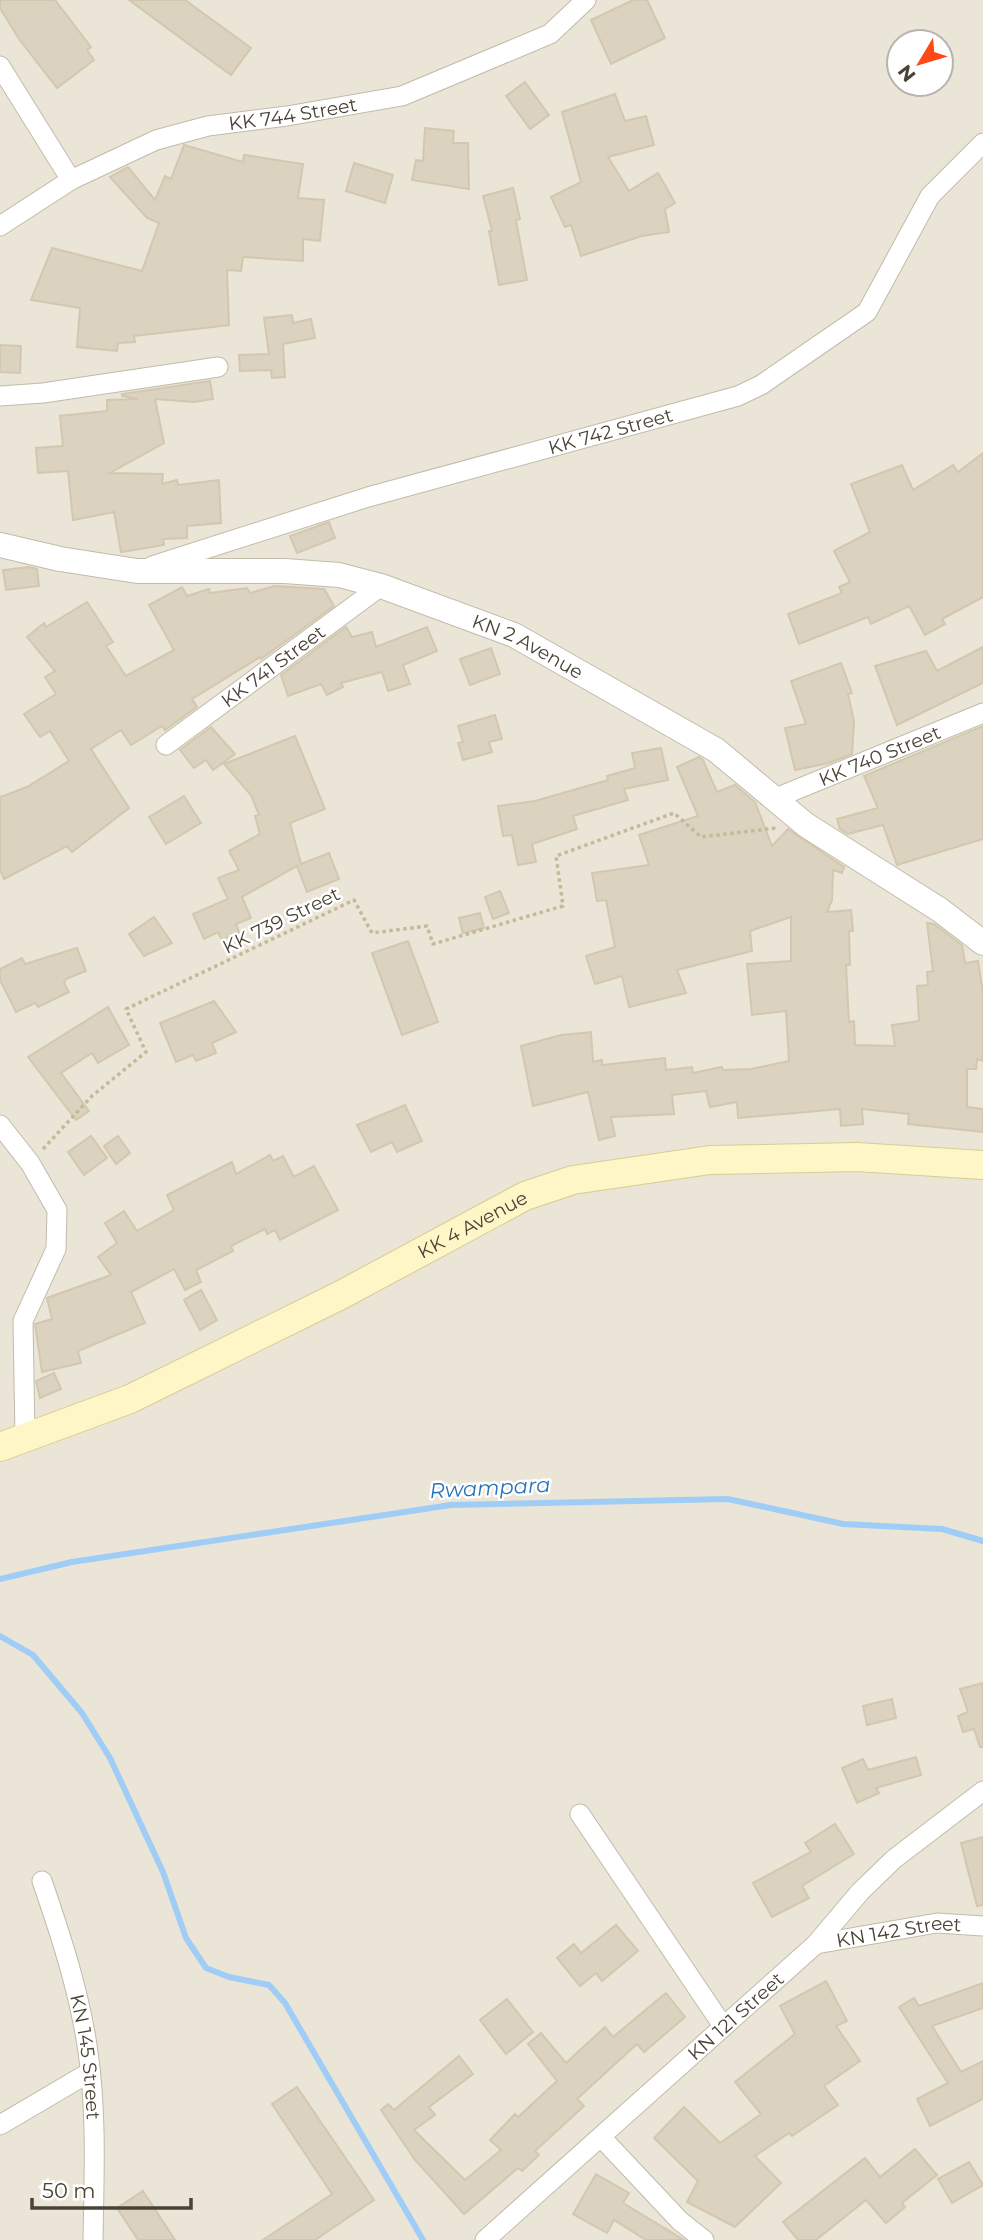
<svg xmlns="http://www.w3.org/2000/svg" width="983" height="2240" font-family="Montserrat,sans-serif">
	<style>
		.residential { fill: #eae5d6; fill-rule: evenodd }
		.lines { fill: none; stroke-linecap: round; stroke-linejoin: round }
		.stream { stroke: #a0cdf6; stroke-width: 6 }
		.building { fill: #dbd2bf; stroke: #d3c8af; stroke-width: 2 }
		.minor-casing { stroke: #c2bbaa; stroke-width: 21 }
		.tertiary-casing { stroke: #c2bbaa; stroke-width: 26 }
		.secondary-casing { stroke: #d9cc94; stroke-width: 30 }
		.path { stroke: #c5b99a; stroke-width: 3.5; stroke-dasharray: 3.5 3.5; stroke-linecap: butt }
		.minor { stroke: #fff; stroke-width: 19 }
		.tertiary { stroke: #fff; stroke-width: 24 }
		.secondary { stroke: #fff6c8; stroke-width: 28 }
		.labels { text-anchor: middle; stroke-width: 5; stroke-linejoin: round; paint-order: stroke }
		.street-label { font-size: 19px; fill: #494336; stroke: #fff }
		.water-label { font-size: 21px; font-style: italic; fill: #2573bf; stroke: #fff }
	</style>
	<rect width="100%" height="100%" fill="#f5f2e8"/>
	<path class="residential" d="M0 0H983V2240H0ZM899 42H941V84H899Z"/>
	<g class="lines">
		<g class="stream">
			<path d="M0 1579 72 1562 451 1505 728 1499 843 1524 942 1529 983 1541"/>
			<path d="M0 1636 33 1655 82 1713 110 1758 163 1872 186 1938 206 1968 229 1977 269 1985 285 2003 423 2240"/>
		</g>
	</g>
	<g class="building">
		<path d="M0 0H55L91 47 87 50 94 60 57 88 19 39 0 8Z"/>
		<path d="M129 0H185L251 48 231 75Z"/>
		<path d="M633 0H647L665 38 611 64 591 20Z"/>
		<path d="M525 82 549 115 530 129 506 96Z"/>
		<path d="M615 94 625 121 646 116 654 145 608 157 629 191 658 173 675 203 665 209 669 232 642 236 581 256 571 225 565 227 551 197 581 182 562 112Z"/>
		<path d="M425 128 454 131 453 143H468L469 189 412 180 416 160 423 161Z"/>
		<path d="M184 145 243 162 244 155 303 164 298 198 324 200 320 241 303 239V261L243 257 241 271 227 270 229 325 134 336 135 342 118 343 117 351 77 347 80 308 31 300 52 248 142 271 159 223 147 218 110 177 128 167 155 200 165 176 171 179Z"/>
		<path d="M354 163 393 175 385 203 346 191Z"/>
		<path d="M513 188 520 219 516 220 527 280 499 285 489 231H492L483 196Z"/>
		<path d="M292 315 293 323 311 319 315 338 283 344 285 377 272 378 271 370 240 371 239 355 269 354 264 318Z"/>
		<path d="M0 345 21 346 20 373 0 372Z"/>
		<path d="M210 381 213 399 194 402 155 399 164 443 110 473 163 474 162 484 177 480 178 485 219 480 221 523 187 526V538L163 539 164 545 121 552 114 512 73 520 68 471 38 473 36 448 63 446 60 416 107 411V400L138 399 122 396V394Z"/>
		<path d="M983 453V597L942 619 945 624 925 635 909 606 871 624 868 617 799 644 788 614 842 593 839 587 850 582 834 551 870 532 851 484 902 465 913 490 953 465 958 472Z"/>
		<path d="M329 522 335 538 297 553 290 536Z"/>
		<path d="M29 567 37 569 39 586 6 590 3 570Z"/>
		<path d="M275 586 324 589 334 606 261 659 260 657 192 699 197 707 165 730 162 726 131 745 121 730 91 749 129 808 72 852 67 846 4 879 0 870V797L27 787 69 761 50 731 40 737 24 714 56 694 45 677 55 671 27 637 44 623 46 627 87 602 113 642 106 646 126 676 174 650 149 605 182 587 187 596 209 589 210 593 247 588 250 593Z"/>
		<path d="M346 627 352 637 372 632 376 647 427 627 437 651 403 665 410 684 388 691 382 672 341 683 343 687 327 695 321 684 288 696 281 675Z"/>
		<path d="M983 647V683L897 725 875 666 926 651 937 671Z"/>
		<path d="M491 648 500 674 470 685 460 659Z"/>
		<path d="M841 663 852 693 848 694 854 721 852 754 829 763 795 770 785 728 806 724 791 681Z"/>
		<path d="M495 715 502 739 489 742 492 752 463 760 458 743 463 742 458 726Z"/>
		<path d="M983 726V839L897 865 883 825 848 834 840 829 837 819 878 808 864 776Z"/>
		<path d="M211 727 235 754 213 770 206 760 194 768 180 750Z"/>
		<path d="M295 736 325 809 290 823 301 864 329 853 339 879 307 892 297 866 242 897 251 918 236 924 239 932 222 940 218 932 204 939 193 914 228 899 218 878 239 870 229 851 260 834 255 816 259 815 251 795 224 764Z"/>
		<path d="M661 748 668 780 624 789 628 800 573 816 577 829 532 844 536 862 518 865 512 835 503 836 498 806 535 801 608 780 607 776 635 768 632 753Z"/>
		<path d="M699 757 703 760 717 792 735 785 755 802 772 846 788 829 844 867 842 873 833 870 832 900 827 912 851 910 853 931H849L850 965H846L849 1022 854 1021 855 1045 895 1046 892 1025 919 1021 917 986 928 985 927 972 933 971 927 923 934 924 962 945 965 963 978 961 983 993V1061L977 1059 976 1069H967V1107L983 1109V1132L908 1124 909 1114 862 1109 863 1124 841 1126 840 1109 738 1118 737 1102 710 1107 706 1091 672 1095 674 1114 611 1117 615 1136 599 1140 588 1092 533 1106 521 1046 561 1035 591 1032 593 1062 602 1060V1065L665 1058 666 1070 692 1067 693 1073 722 1067 723 1070 751 1069 789 1061 786 1011 752 1015 747 964 791 961V917L750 931 752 951 677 970 686 993 629 1007 622 976 595 984 586 956 615 947 606 900 597 901 592 873 649 865 639 835 698 816 677 767Z"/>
		<path d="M184 796 201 823 166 844 149 817Z"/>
		<path d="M500 891 509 913 493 919 485 897Z"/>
		<path d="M480 913 484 928 463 933 459 918Z"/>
		<path d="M154 917 172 943 144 956 129 934Z"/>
		<path d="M408 941 438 1022 402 1035 372 953Z"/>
		<path d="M77 948 86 971 66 979 64 983 69 992 38 1007 35 1003 16 1012 0 980V969L22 958 25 964Z"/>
		<path d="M214 1001 236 1032 212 1043 216 1053 196 1061 193 1055 176 1062 160 1023Z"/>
		<path d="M108 1007 129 1045 98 1063 92 1053 61 1073 89 1111 76 1120 28 1057Z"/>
		<path d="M405 1105 422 1141 397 1152 392 1142 371 1152 357 1125Z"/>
		<path d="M91 1136 107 1158 84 1175 68 1152Z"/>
		<path d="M118 1136 130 1153 116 1164 104 1146Z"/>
		<path d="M270 1155 273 1161 283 1156 294 1177 314 1166 338 1210 280 1240 275 1230 267 1234 265 1229 231 1246 233 1251 196 1270 201 1282 185 1290 174 1269 131 1292 145 1323 78 1351 81 1363 42 1372 35 1324 52 1319 47 1298 111 1275 98 1257 117 1243 105 1223 124 1211 137 1231 174 1210 167 1195 232 1162 236 1174Z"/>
		<path d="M201 1290 217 1320 200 1330 184 1300Z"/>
		<path d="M54 1373 61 1389 40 1398 36 1381Z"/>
		<path d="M983 1683V1747H980L974 1729 963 1732 958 1716 968 1712 960 1689Z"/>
		<path d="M892 1699 896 1718 867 1725 863 1706Z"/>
		<path d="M916 1757 921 1775 876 1788 879 1793 857 1803 842 1768 863 1759 868 1770Z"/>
		<path d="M835 1824 854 1854 802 1886 809 1898 772 1917 753 1883 811 1852 805 1843Z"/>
		<path d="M983 1837V1905L977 1906 961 1843Z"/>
		<path d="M616 1925 638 1951 602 1981 596 1973 580 1986 557 1958 574 1944 581 1953Z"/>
		<path d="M826 1981 847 2021 836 2026 860 2061 824 2086 838 2105 792 2136 789 2133 755 2156 781 2183 735 2227 687 2202 698 2181 654 2138 684 2107 720 2143 761 2114 735 2082 795 2034 780 2006Z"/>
		<path d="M983 1983V2008L932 2026 961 2072 983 2061V2099L930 2126 917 2099 948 2083 899 2007 914 1998 919 2006Z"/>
		<path d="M666 1993 685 2017 644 2052 637 2044 577 2099 584 2106 535 2151 539 2155 522 2171 518 2168 464 2214 415 2160 381 2110 388 2104 394 2110 459 2056 473 2074 429 2107 435 2115 414 2130 465 2180 501 2150 490 2140 515 2114 518 2117 557 2081 528 2044 541 2033 566 2063 605 2027 613 2037Z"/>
		<path d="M507 1999 533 2032 506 2054 480 2020Z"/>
		<path d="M297 2087 374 2200 315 2240H263L332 2194 272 2104Z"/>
		<path d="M915 2149 937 2175 902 2203 905 2207 886 2223 866 2200 816 2240H798L783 2222 865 2158 880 2177Z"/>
		<path d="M969 2162 983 2185 952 2203 938 2179Z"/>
		<path d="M596 2174 629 2193 623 2203 684 2240H646L614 2220 607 2233 573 2214Z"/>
		<path d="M143 2191 175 2240H138L117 2208Z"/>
	</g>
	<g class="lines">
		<g class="minor-casing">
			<g id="minor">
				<path d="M0 66 71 180"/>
				<path id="s1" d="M0 226 71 180 156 140 208 126 287 116 402 96 550 34 586 0"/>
				<path d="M0 396 43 393 218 367"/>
				<path id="s2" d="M152 566 368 497 738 396 761 385 867 312 930 196 983 143"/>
				<path id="s3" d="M166 745 381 586"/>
				<path id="s4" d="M776 798 983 713"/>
				<path d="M0 1125 30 1163 57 1210 56 1249 23 1321 25 1438"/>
				<path d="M580 1814 723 2026"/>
				<path id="s5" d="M42 1881C61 1936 80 1994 88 2052 97 2114 94 2178 93 2240"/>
				<path id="s6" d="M816 1944 937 1923 983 1926"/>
				<path d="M0 2125 90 2072"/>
				<path d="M601 2137 680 2221 704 2240"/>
				<path id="s7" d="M485 2240 816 1944 860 1892 894 1859 983 1791"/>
			</g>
		</g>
		<g class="tertiary-casing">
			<g id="tertiary">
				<path id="s8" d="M0 545 60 559 137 571H285L339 575 381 586 514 635 716 750 806 825 940 910 983 943"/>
			</g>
		</g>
		<g class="secondary-casing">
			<g id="secondary">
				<path id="s9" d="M0 1447 130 1399 341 1295 525 1196 573 1180 710 1160 857 1157 983 1165"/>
			</g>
		</g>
		<path class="path" d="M43 1149 92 1096 146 1052 126 1009 354 900 372 933 427 926 433 944 563 906 556 856 674 813 701 837 776 828"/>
		<use href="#minor" class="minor"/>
		<use href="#tertiary" class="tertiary"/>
		<use href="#secondary" class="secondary"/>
	</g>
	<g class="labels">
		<g class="street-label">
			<text dy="7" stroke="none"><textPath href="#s1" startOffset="318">KK 744 Street</textPath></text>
			<text dy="7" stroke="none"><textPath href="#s2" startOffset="478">KK 742 Street</textPath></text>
			<text dy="7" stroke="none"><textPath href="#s8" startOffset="544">KN 2 Avenue</textPath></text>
			<text dy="7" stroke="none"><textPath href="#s3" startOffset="133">KK 741 Street</textPath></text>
			<text dy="7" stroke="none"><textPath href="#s4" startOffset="112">KK 740 Street</textPath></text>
			<text transform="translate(281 920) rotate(-26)" y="7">KK 739 Street</text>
			<text dy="7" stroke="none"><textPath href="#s9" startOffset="523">KK 4 Avenue</textPath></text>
			<text dy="7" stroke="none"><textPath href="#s6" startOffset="84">KN 142 Street</textPath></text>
			<text dy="7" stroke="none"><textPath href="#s7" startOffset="336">KN 121 Street</textPath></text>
			<text dy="7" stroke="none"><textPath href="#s5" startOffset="182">KN 145 Street</textPath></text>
		</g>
		<g class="water-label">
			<text transform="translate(490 1488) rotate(-3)" y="7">Rwampara</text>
		</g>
	</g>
	<g transform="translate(920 63) rotate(232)"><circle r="33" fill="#ffffff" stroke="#b6b4af" stroke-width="2"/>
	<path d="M0-5L12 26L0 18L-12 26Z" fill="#ff4a15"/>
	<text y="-10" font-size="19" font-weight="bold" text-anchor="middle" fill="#494336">N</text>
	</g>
	<path d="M32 2198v10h159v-10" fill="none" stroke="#494336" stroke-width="3.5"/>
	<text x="42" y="2198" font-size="21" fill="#494336" stroke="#ffffff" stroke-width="5" paint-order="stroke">50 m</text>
</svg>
